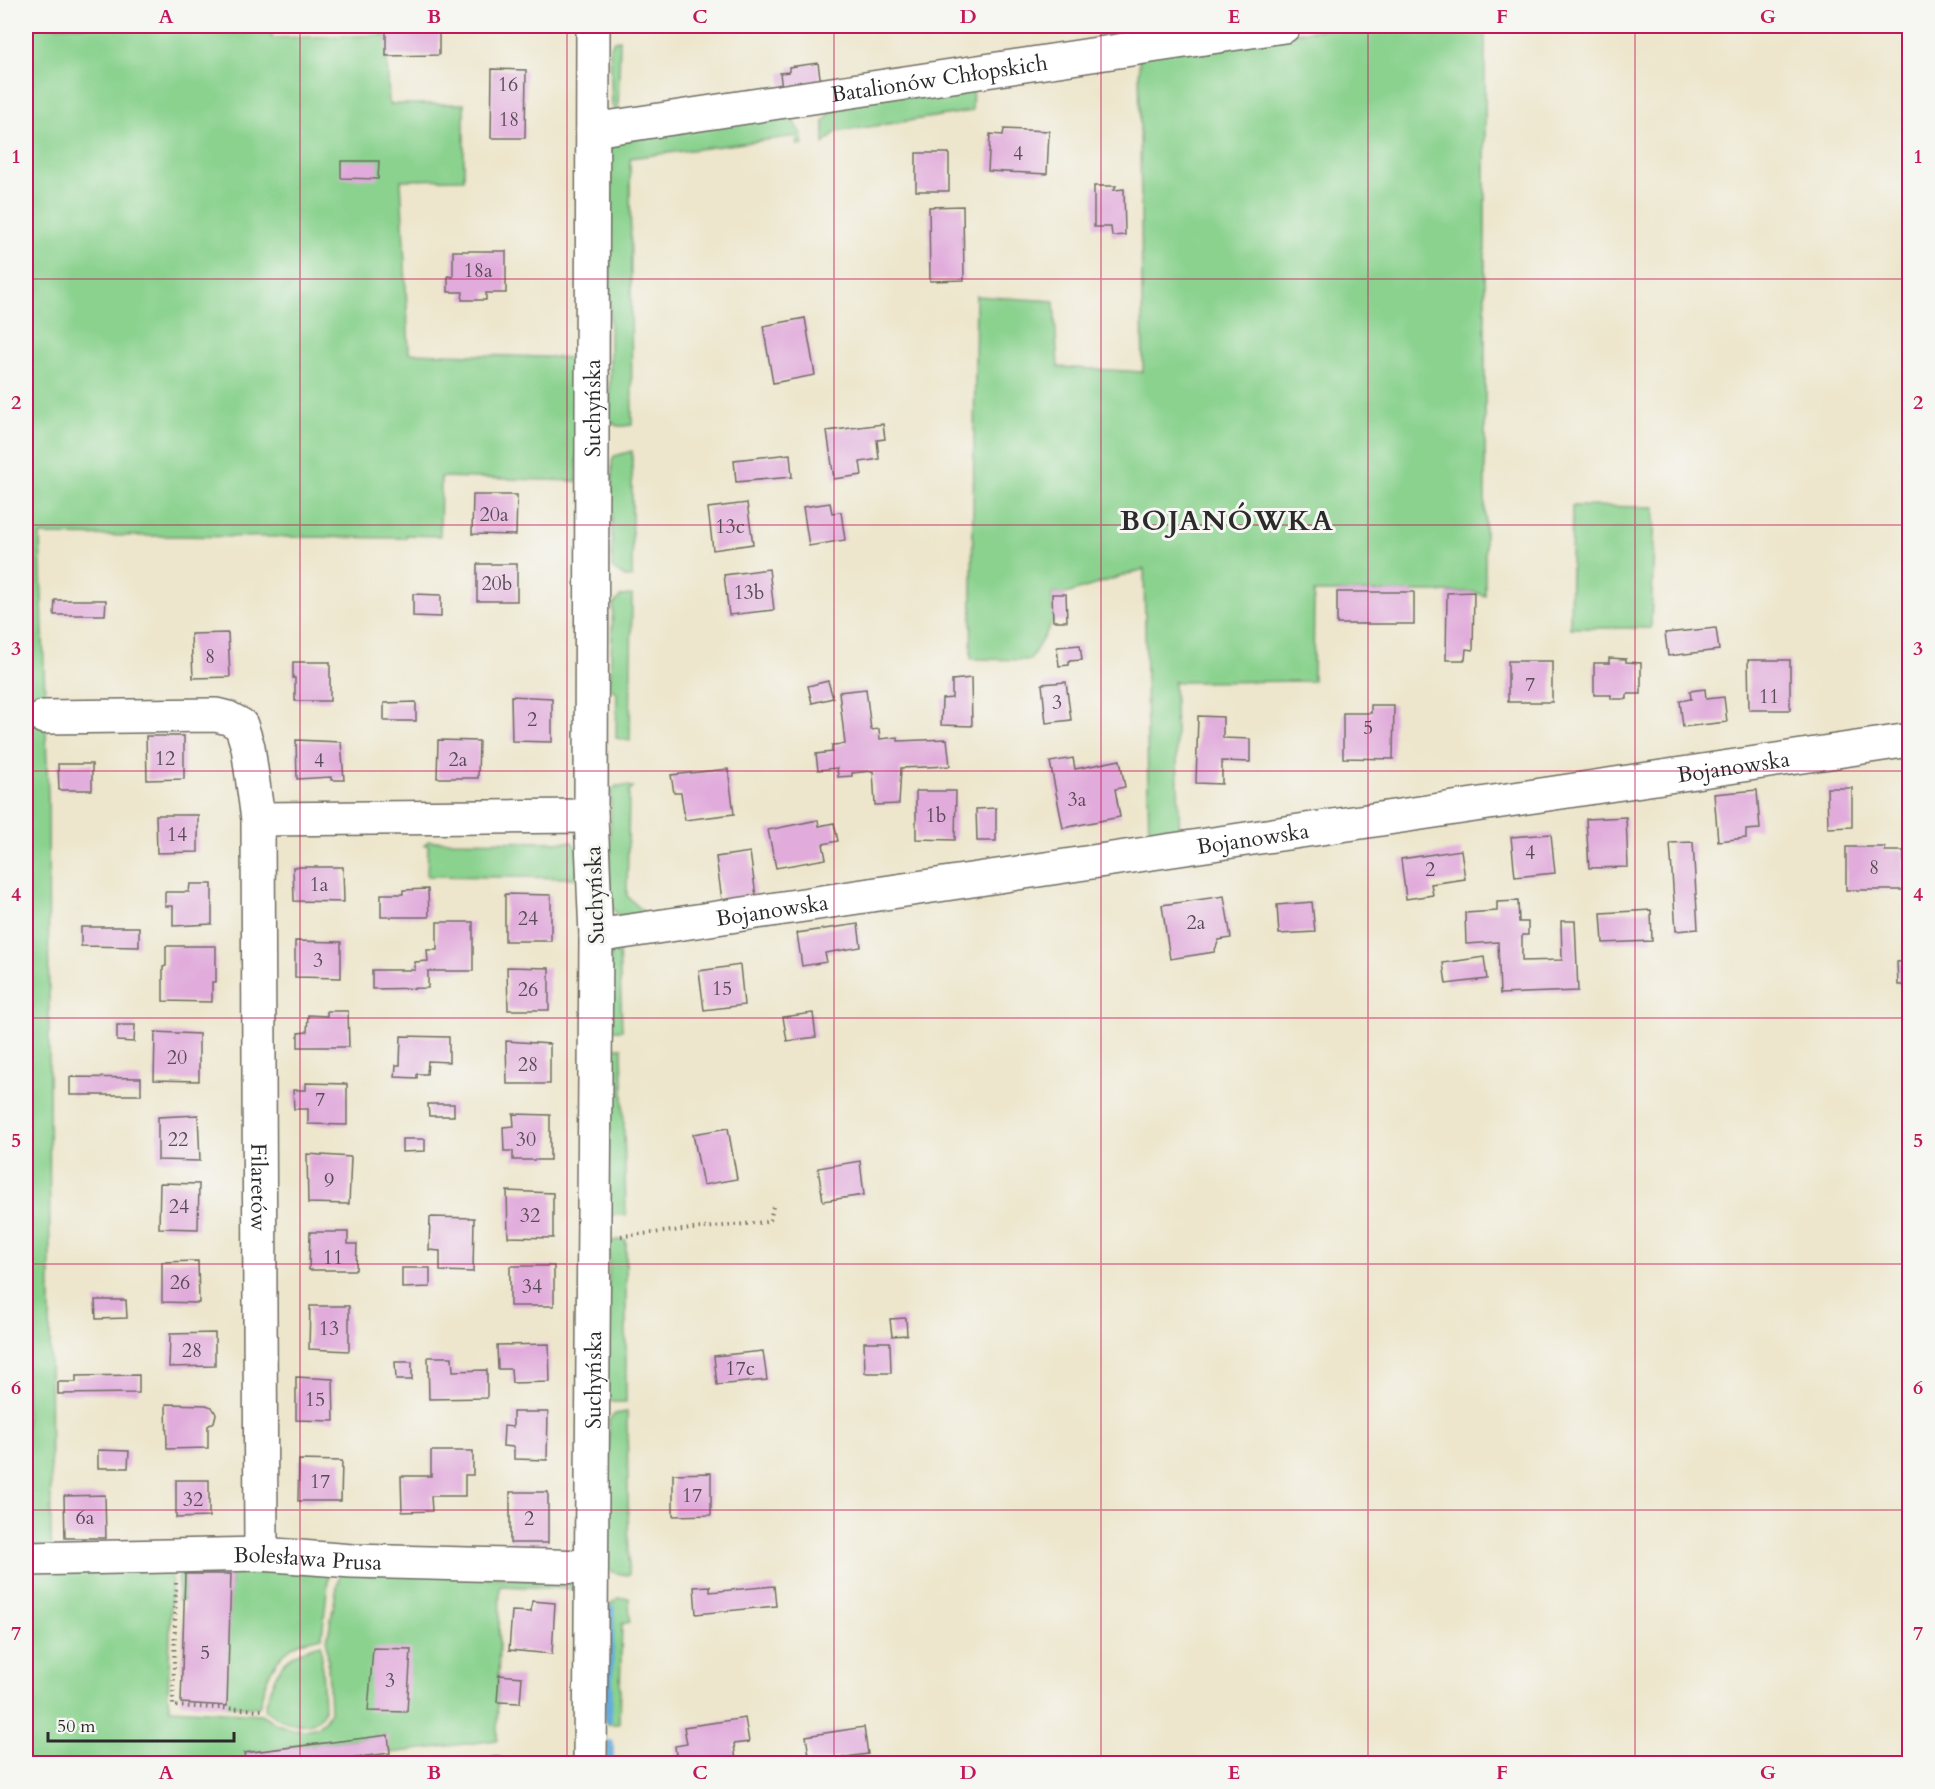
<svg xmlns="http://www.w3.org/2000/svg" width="1935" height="1789" font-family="Cardo,serif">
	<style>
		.green { fill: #8ad28e; stroke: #5a7e5c; stroke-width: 1.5 }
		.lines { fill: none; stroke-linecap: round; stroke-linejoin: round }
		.stream { stroke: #65abdc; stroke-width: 8 }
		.building { fill: #e1acdb }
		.minor-casing { stroke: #6f6c63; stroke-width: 36 }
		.path { stroke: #6f6c63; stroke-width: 4; stroke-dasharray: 1.5 4.5; stroke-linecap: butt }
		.minor { stroke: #fff; stroke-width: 33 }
		.grid { fill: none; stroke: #c2185b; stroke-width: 1.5; stroke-opacity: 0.55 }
		.labels { text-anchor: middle; stroke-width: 6; stroke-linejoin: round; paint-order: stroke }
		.number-label { font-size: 20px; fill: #584b57 }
		.street-label { font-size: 22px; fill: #2b2b2b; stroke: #f6f6f2 }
		.district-label { font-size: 28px; font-weight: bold; letter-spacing: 1.5px; fill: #2b2b2b; stroke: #f6f6f2 }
		.neatline { fill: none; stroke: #c2185b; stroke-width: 2 }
		.grid-label { font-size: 20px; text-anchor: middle; font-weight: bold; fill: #c2185b }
	</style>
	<rect width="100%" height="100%" fill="#f6f6f2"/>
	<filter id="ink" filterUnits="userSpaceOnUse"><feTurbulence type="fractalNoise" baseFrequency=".0167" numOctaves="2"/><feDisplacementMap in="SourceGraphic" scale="12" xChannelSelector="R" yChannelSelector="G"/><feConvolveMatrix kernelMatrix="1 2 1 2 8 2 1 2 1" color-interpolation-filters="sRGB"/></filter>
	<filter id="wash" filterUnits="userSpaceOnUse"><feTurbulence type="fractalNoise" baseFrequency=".008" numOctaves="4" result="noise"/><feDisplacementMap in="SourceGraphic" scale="24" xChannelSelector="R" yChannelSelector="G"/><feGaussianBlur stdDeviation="1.35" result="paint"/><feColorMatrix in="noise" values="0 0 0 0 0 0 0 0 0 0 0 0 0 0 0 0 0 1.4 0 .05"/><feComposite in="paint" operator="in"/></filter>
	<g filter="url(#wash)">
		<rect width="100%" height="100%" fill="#ede6cc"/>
		<g class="green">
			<path d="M26 26H272V38L386 35 389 104H464V179L401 180 409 353 577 358V481L441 477 440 536 406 535V538L40 535 48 798 51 1547 26 1553Z"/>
			<path d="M1346 26H1485V596L1474 592H1314L1313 681 1174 682 1180 838 1149 844 1144 569 1066 594H1052L1053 621 1030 660 971 659 976 296 1054 301 1058 367 1143 372 1139 55Z"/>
			<path d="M620 40 618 111 612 106 610 49 614 41Z"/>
			<path d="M973 83 972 111 836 132 824 144V121L840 101Z"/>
			<path d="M780 115 793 120 801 134 803 145H797V136L630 158 632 425C623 426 616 429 610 420V152L612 143Z"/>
			<path d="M632 451V577H625L612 568V461L614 456Z"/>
			<path d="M1572 506 1655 507 1651 628H1570Z"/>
			<path d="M632 595 630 741 616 738 617 693 610 688 613 605 621 596Z"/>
			<path d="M616 786H628L633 788 629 792 627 896 648 916 627 921 616 913 609 903 611 792Z"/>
			<path d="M428 841 572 842 577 849V878L427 876 428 845H424Z"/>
			<path d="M619 947 622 1030H608L611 953Z"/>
			<path d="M607 1048H622L626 1215H612L609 1212Z"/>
			<path d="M616 1240H626V1402H612L607 1395 609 1247 611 1242Z"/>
			<path d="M627 1412 629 1575C620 1574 612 1574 607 1566L609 1420 615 1414Z"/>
			<path d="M172 1565 168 1700 170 1709 261 1714 275 1723 291 1729 305 1730 317 1727 325 1720 330 1711 327 1641 340 1571 478 1576 571 1584 575 1589 500 1586 497 1740 390 1753 387 1735 245 1753 246 1763 26 1764V1567Z"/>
			<path d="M179 1568 329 1571 322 1637C315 1639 306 1640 299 1643 272 1656 265 1681 259 1707L226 1706 231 1574H185L184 1600H178Z"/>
			<path d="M618 1598H629L630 1622 622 1624 619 1724H608L604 1720 608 1606Z"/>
			<path d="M321 1644 324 1710C315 1735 281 1722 266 1711L265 1707C276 1669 281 1655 321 1644Z"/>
		</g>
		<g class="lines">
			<g class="stream">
				<path d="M608 1719 611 1609"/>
				<path d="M610 1764V1744"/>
			</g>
		</g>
		<g id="blocks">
			<g class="building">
				<path d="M386 26H450V29H439V55L386 56Z"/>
				<rect x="483" y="26" width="42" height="2"/>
				<path d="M818 63 821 84 782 90 780 73 789 72V67Z"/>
				<path d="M492 69 526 70 525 138H491Z"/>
				<path d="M1004 129 1049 131 1047 174 988 171 990 134 1003 135Z"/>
				<rect x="916" y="153" width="33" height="38"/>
				<path d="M341 161H379L378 179 341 178Z"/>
				<path d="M1094 186H1116L1114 190 1124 189 1125 235 1112 236 1111 227H1094Z"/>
				<path d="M963 206 964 280 930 281 929 207Z"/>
				<path d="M453 251H506V293H486V300H462L463 292H448V276L453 277Z"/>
				<path d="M805 318 815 375 773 383 763 326Z"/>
				<path d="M883 424 885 439 877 440 879 459 860 462 862 475 834 479 827 431Z"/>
				<path d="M790 454 792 477 736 482 734 460Z"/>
				<path d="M473 495H517L516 535 472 534Z"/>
				<path d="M747 503 753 544 713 550 708 508Z"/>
				<path d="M830 503 832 513 841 512 845 540 809 546 803 507Z"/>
				<rect x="477" y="564" width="40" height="37"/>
				<path d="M769 569 774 610 729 615 724 575Z"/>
				<rect x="1337" y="592" width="77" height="32"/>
				<path d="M1474 592 1473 650 1466 649 1465 660H1446L1447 593Z"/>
				<path d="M413 594 441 595V617L413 616Z"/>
				<path d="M1052 594H1066L1067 621H1053Z"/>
				<path d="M55 600H106L105 615H54Z"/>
				<path d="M1716 628 1719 650 1668 656 1665 633Z"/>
				<path d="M228 633 230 677 193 678 191 634Z"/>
				<path d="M1080 645 1082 660 1069 661V665L1059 666 1057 647Z"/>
				<path d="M1609 658 1626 659V662L1641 663V694H1627V699H1611V695H1594V663H1609Z"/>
				<path d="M1748 660H1790V710H1749Z"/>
				<rect x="1508" y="661" width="44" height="41"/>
				<path d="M293 662H330V701H295V678H293Z"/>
				<path d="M971 678 972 726 941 725 942 699 952 698V680Z"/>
				<path d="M828 681 833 698 812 703 808 686Z"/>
				<path d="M1066 682 1071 720 1046 723 1042 684Z"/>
				<path d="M866 689 871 730 879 729 880 739 898 737V741L947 739 950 766 901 768 899 804 875 805 873 771 852 773V776L838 777 837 768 818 770 816 754 832 752V745L845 744 839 692Z"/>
				<path d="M1705 689 1706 699 1724 697 1727 722 1683 727 1680 701 1691 699 1690 691Z"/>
				<path d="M511 696 552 698V742L512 741Z"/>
				<path d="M416 702V721H384V703Z"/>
				<path d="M1371 705H1394L1393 759 1343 758V713H1371Z"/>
				<path d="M1198 716 1223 717V738L1250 739V762L1222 761V784L1196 783Z"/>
				<path d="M146 736H184V779L147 780Z"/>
				<path d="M296 740 341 742 344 780H331V777L297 779Z"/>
				<path d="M438 740 479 741 478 778H437Z"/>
				<path d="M1073 758 1075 769 1120 760 1125 787 1115 789 1120 817 1063 828 1050 762Z"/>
				<path d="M58 764H92V790H59Z"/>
				<path d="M728 769 734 814 685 820 681 793H674L671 775Z"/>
				<path d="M1827 788H1852V827L1828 828Z"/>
				<path d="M1757 790 1760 829 1746 830V838L1718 841 1714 794Z"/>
				<path d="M916 791H956L955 840 916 839Z"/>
				<path d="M996 808V841H977L976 809Z"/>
				<path d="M156 815H198V852L157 853Z"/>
				<path d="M1626 817 1628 867 1589 868 1586 819Z"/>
				<path d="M818 820 819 826 834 823 838 841 823 844 826 859 776 868 768 830Z"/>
				<path d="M1551 834 1555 873 1515 877 1511 837Z"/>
				<path d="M1693 842 1698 929 1676 931 1670 843Z"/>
				<path d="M1846 847H1885V851H1904V890H1846Z"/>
				<path d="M1461 850 1465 879 1431 884 1433 895 1406 899 1401 859Z"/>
				<path d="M750 852 756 896 722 900 716 857Z"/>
				<path d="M293 867H343L344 902 294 901Z"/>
				<path d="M190 884H212V924L173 926V906H165V892H189Z"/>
				<path d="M428 889 429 917H381V894H403V890Z"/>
				<path d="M505 894 551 895V941H505Z"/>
				<path d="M1224 896 1231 938 1219 940 1214 952 1170 959 1162 905Z"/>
				<path d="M1518 901 1519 922H1528V935H1522V961L1562 960 1561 921H1575L1578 991 1500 994 1498 942 1466 944 1465 913 1497 911V902Z"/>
				<path d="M1312 902 1315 932 1279 934 1277 905Z"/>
				<path d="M1651 910 1652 941 1603 943 1601 913Z"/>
				<path d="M437 922H473V971H428V988L372 989V970H415V962L428 961 427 950H437Z"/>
				<path d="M858 924 861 947 825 953 827 962 802 966 797 933Z"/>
				<path d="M81 927H139V947L81 946Z"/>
				<path d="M295 941 341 942V978L295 977Z"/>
				<path d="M166 946H216V982H212V1002L163 1001V967L166 966Z"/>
				<path d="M1484 957 1487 979 1446 984 1443 963Z"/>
				<path d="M1910 961V985H1898L1897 962Z"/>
				<path d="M740 965 744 1005 704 1010 699 971Z"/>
				<path d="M507 967 549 968V1010H508Z"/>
				<path d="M327 1011H348L349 1047H298V1033L307 1032 308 1015 327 1016Z"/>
				<path d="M813 1013 816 1037 787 1041 783 1017Z"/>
				<path d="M117 1025H135L134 1042 117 1041Z"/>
				<path d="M155 1032 199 1034V1081L154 1080Z"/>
				<path d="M401 1036 449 1037V1062L428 1061 427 1074H417V1078L395 1077 396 1065H400Z"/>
				<path d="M506 1041 550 1044V1084H507Z"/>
				<path d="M70 1077 141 1078V1095H70Z"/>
				<path d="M306 1083 347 1084V1125L308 1124V1109H294L293 1090H306Z"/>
				<path d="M428 1104H454V1116H429Z"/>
				<path d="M513 1114 550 1115V1160H513V1151H504L503 1127 514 1126Z"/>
				<path d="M198 1115 200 1161 158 1160V1117Z"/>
				<path d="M728 1128 737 1179 703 1185 693 1134Z"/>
				<path d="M402 1139H425V1151L402 1152Z"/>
				<path d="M307 1154 351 1157 349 1204 308 1203Z"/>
				<path d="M860 1161 864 1195 823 1201 818 1168Z"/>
				<path d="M160 1183 199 1184 198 1229 159 1228Z"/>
				<path d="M507 1191 553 1193V1238L508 1237Z"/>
				<path d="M430 1217 474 1218 473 1272 440 1271V1251L429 1250Z"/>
				<path d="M310 1232H348V1244H357L356 1270H309Z"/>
				<path d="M198 1261 199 1303 162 1302V1262Z"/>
				<rect x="510" y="1266" width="44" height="40"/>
				<path d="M402 1268H430V1287L402 1288Z"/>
				<path d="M95 1300H126L127 1318 96 1319Z"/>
				<path d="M310 1306H349V1351L309 1349Z"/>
				<path d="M906 1318 907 1335 892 1336 890 1319Z"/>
				<path d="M215 1333V1366L169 1367 170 1334Z"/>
				<path d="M864 1342H890L891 1373H865Z"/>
				<path d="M549 1344 550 1382 512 1383 511 1369H498L497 1345Z"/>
				<path d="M763 1351 767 1380 717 1385 714 1356Z"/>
				<path d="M428 1357H452L453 1371 487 1370V1398L429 1399Z"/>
				<path d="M395 1362H412V1380H396Z"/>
				<path d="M139 1375V1393L58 1394V1382H76V1376Z"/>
				<path d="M296 1377 333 1379 334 1421 296 1420Z"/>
				<path d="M166 1404 206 1405 212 1407 216 1414 214 1422 208 1426V1448L167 1449Z"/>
				<path d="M513 1412H548L547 1460 514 1459V1447L503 1446 504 1426 513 1427Z"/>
				<path d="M98 1450 129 1451 128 1468H98Z"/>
				<path d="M431 1451H473V1475H465V1496H431L432 1511 402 1512 401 1476H431Z"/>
				<path d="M299 1460 342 1461 341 1501H298Z"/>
				<path d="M711 1473V1515L673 1516V1474Z"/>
				<path d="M176 1480H209V1517L176 1518Z"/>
				<rect x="510" y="1492" width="38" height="51"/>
				<path d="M105 1495 106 1538H65L64 1496Z"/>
				<path d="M185 1574H231L227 1706 181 1703Z"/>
				<path d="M710 1586V1592L774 1586 776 1606 696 1614 694 1587Z"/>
				<path d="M532 1601 555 1603 552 1654 509 1650 512 1611 531 1612Z"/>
				<path d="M373 1648 411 1649 407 1712 368 1711Z"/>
				<path d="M499 1675 522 1677 520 1703 497 1702Z"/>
				<path d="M745 1718 749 1742 734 1744 736 1761 724 1764H677L675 1746 687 1744 684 1727Z"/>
				<path d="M864 1727 868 1754 810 1762 806 1736Z"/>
				<path d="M388 1735 390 1753 307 1764H246L244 1753Z"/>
				<path d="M501 1756 502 1764H458V1762Z"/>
			</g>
		</g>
	</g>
	<g filter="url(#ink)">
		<use href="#blocks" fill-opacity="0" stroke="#6f6c63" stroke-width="1.5"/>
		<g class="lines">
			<g class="minor-casing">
				<g id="minor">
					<path id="s1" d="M593 130 1284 26"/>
					<path id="s2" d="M44 717 216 715 228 718 241 725 248 747 258 819 261 1554"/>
					<path d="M258 819 591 816"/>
					<path id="s3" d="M596 936 1910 740"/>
					<path id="s4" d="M26 1559 261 1554 352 1561 591 1567"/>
					<path id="s5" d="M590 1764 596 936 591 816 593 26"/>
				</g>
			</g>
			<g class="path">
				<path d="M26 504 29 591H26"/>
				<path d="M621 1236 765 1222 770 1220 773 1207"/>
				<path d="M176 1583 173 1706 263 1710"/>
			</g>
			<use href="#minor" class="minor"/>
		</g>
	</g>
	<path class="grid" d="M300 26V1764M567 26V1764M834 26V1764M1101 26V1764M1368 26V1764M1635 26V1764M26 279H1910M26 525H1910M26 771H1910M26 1018H1910M26 1264H1910M26 1510H1910"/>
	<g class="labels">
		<g class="number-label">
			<text x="508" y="91">16</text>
			<text x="509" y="126">18</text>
			<text x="1018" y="160">4</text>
			<text x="478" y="277">18a</text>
			<text x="494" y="521">20a</text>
			<text x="730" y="533">13c</text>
			<text x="497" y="590">20b</text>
			<text x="749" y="599">13b</text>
			<text x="210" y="663">8</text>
			<text x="1530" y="691">7</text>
			<text x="1769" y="703">11</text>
			<text x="1057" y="709">3</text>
			<text x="532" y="726">2</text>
			<text x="1368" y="734">5</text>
			<text x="165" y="765">12</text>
			<text x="458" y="766">2a</text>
			<text x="319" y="767">4</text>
			<text x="1077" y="806">3a</text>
			<text x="936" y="822">1b</text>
			<text x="177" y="841">14</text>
			<text x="1530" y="859">4</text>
			<text x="1874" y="874">8</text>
			<text x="1430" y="876">2</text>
			<text x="319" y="891">1a</text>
			<text x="528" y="925">24</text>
			<text x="1196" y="929">2a</text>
			<text x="318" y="967">3</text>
			<text x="722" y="995">15</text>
			<text x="528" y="996">26</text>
			<text x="177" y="1064">20</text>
			<text x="528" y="1071">28</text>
			<text x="320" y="1106">7</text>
			<text x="178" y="1146">22</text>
			<text x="526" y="1146">30</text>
			<text x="329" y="1187">9</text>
			<text x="179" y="1213">24</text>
			<text x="530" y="1222">32</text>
			<text x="333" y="1264">11</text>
			<text x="180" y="1289">26</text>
			<text x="532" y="1293">34</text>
			<text x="329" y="1335">13</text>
			<text x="192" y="1357">28</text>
			<text x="740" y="1375">17c</text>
			<text x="315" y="1406">15</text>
			<text x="320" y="1488">17</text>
			<text x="692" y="1502">17</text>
			<text x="193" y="1506">32</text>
			<text x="85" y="1524">6a</text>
			<text x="529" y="1525">2</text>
			<text x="205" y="1659">5</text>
			<text x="390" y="1687">3</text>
		</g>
		<g class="street-label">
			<text dy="8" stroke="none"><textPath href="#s1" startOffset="350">Batalionów Chłopskich</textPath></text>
			<text dy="8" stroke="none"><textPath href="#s5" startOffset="1356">Suchyńska</textPath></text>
			<text dy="8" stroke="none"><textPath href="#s3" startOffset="1150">Bojanowska</textPath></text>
			<text dy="8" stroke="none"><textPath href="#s3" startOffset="664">Bojanowska</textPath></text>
			<text transform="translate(594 895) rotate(-92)" y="8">Suchyńska</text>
			<text dy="8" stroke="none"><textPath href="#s3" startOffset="178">Bojanowska</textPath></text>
			<text dy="8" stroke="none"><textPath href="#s2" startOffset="663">Filaretów</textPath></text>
			<text dy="8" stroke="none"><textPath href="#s5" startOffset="384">Suchyńska</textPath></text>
			<text dy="8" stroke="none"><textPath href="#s4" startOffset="282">Bolesława Prusa</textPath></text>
		</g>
		<g class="district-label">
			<text x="1227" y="530">BOJANÓWKA</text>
		</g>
	</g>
	<rect width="1935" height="1789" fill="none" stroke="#f6f6f2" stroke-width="66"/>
	<path d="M48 1732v9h186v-9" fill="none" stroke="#2b2b2b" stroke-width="3"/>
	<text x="57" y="1732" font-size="18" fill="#2b2b2b" stroke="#f6f6f2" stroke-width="4.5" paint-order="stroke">50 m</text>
	<rect x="33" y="33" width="1869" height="1723" class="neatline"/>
	<g class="grid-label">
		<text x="166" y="23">A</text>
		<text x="434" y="23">B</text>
		<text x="700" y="23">C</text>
		<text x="968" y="23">D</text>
		<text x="1234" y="23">E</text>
		<text x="1502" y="23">F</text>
		<text x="1768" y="23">G</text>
		<text x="16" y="163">1</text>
		<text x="1918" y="163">1</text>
		<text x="16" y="409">2</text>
		<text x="1918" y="409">2</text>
		<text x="16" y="655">3</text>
		<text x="1918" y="655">3</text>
		<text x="16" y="901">4</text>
		<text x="1918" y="901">4</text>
		<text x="16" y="1147">5</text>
		<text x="1918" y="1147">5</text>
		<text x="16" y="1394">6</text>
		<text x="1918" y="1394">6</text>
		<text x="16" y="1640">7</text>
		<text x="1918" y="1640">7</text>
		<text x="166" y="1779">A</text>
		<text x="434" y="1779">B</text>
		<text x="700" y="1779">C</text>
		<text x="968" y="1779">D</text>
		<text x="1234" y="1779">E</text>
		<text x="1502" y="1779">F</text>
		<text x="1768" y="1779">G</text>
	</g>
</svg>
